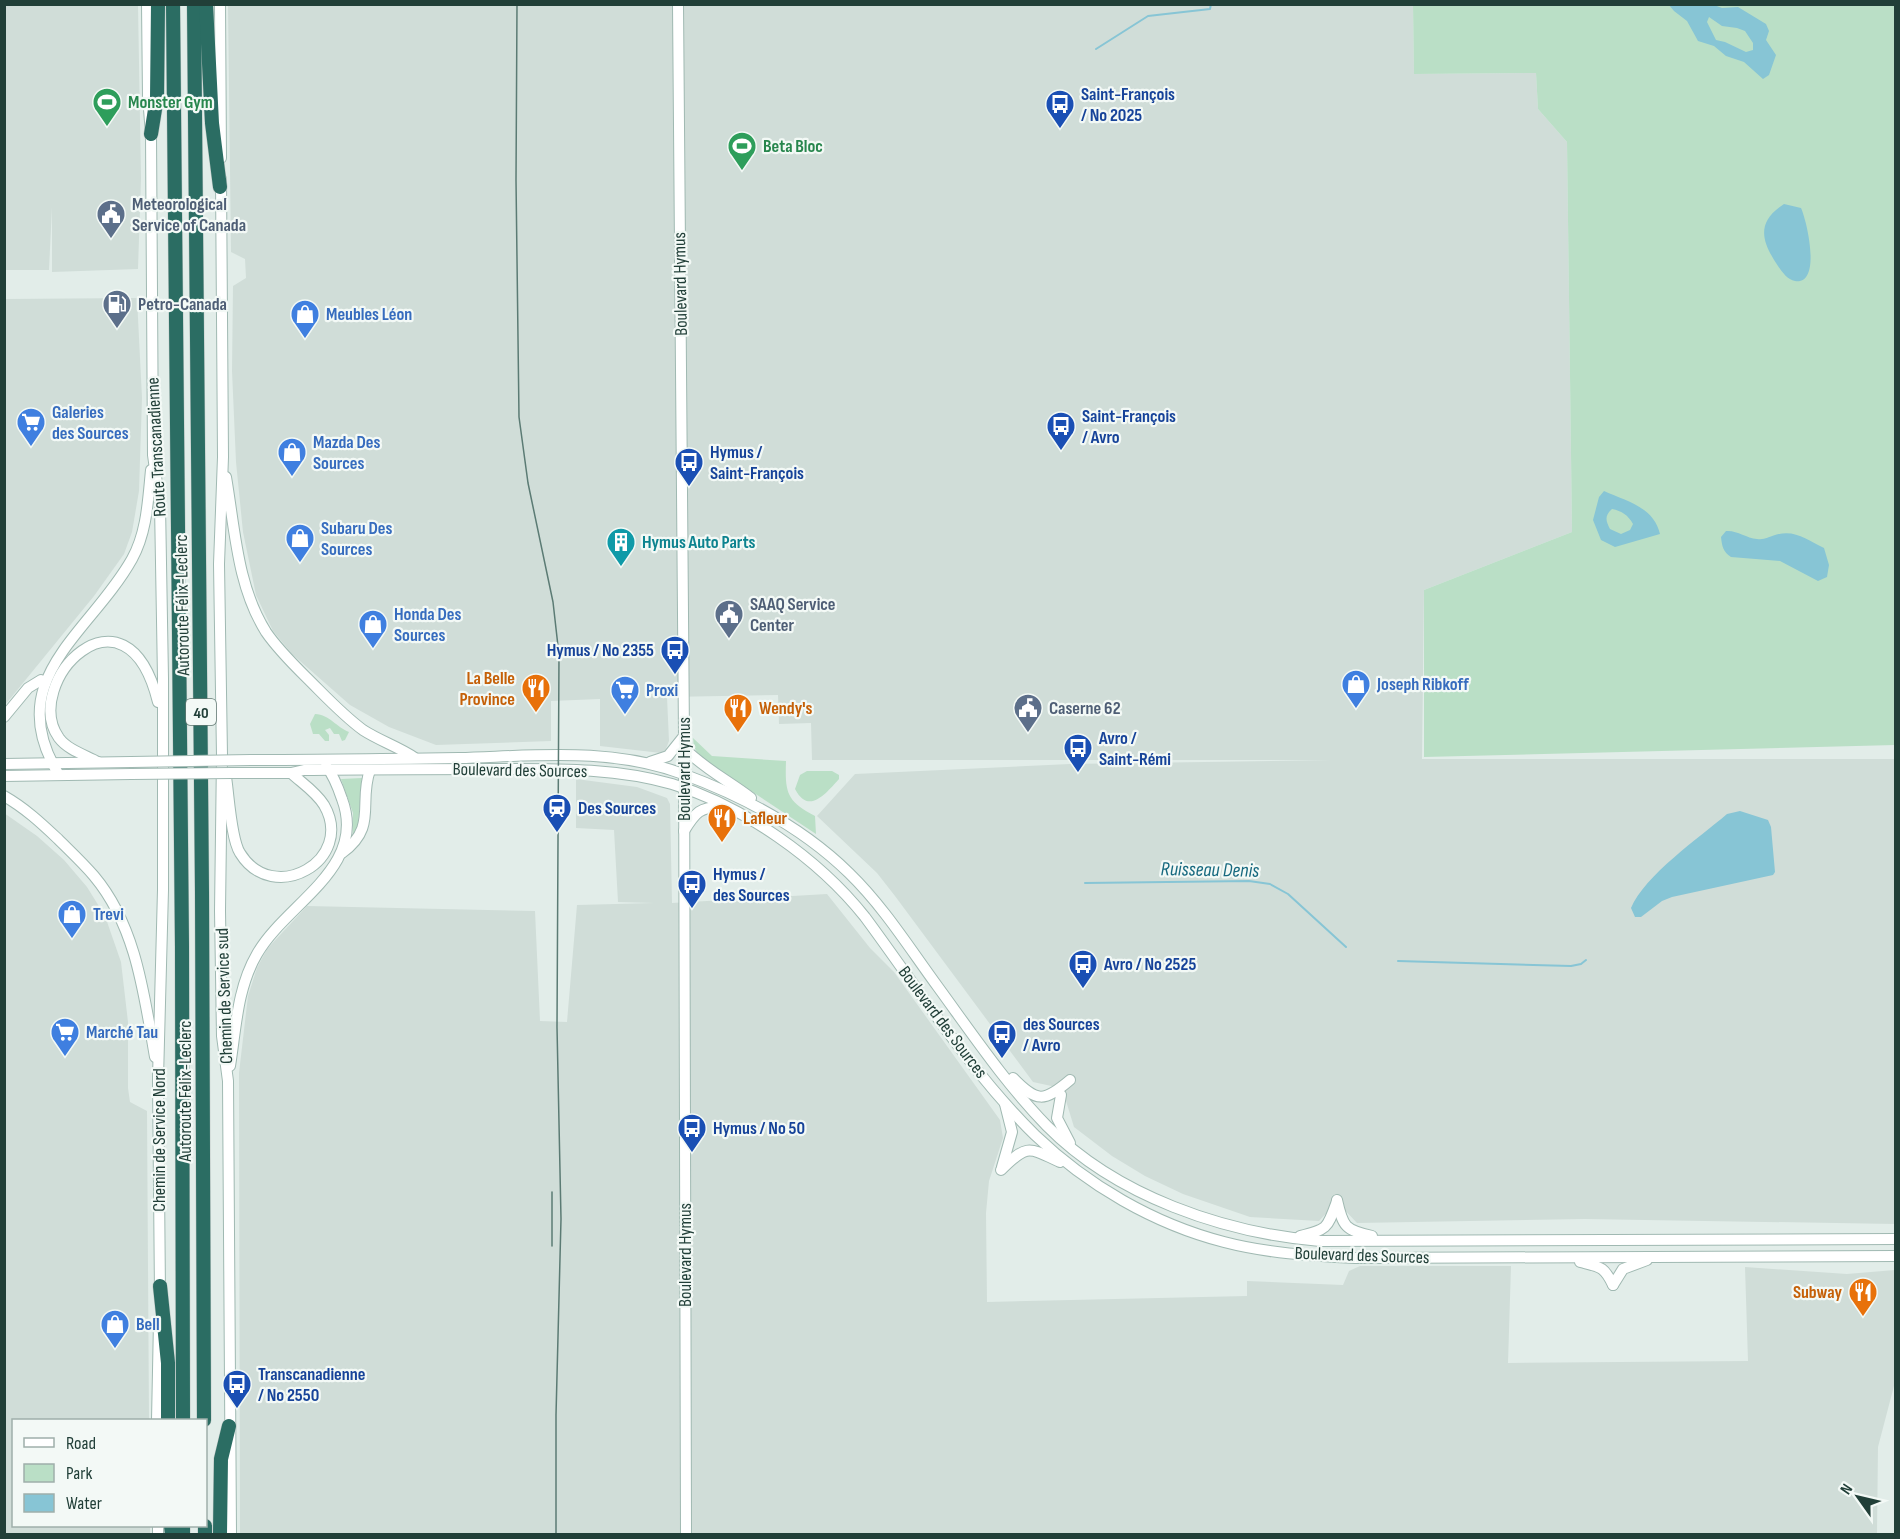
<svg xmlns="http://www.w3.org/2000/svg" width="1900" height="1539" font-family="'Sofia Sans Condensed',sans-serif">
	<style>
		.built { fill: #d0ddd8 }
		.green { fill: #badfc6 }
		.water { fill: #87c5d5; fill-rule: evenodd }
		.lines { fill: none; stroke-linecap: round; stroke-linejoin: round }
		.stream { stroke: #87c5d5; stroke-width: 2 }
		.secondary-casing { stroke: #a0b9b2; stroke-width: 12 }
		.highway-casing { stroke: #c1c9c7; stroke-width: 15 }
		.secondary { stroke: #fff; stroke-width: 10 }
		.highway { stroke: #2b6d63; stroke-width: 14 }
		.tram { stroke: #5b7b74; stroke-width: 1.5 }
		.secondary-bridge-casing { stroke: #a0b9b2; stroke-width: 12; stroke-linecap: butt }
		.secondary-bridge { stroke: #fff; stroke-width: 10 }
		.labels { text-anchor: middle; stroke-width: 4.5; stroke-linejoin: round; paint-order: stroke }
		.shield { fill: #f3f9f6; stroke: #607771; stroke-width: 1.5 }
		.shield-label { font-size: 16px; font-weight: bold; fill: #213f38 }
		.transit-label { font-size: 18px; font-weight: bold; fill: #164399; stroke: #f3f9f6; text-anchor: start }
		.leisure-label { font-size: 18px; font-weight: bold; fill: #27864d; stroke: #f3f9f6; text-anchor: start }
		.service-label { font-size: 18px; font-weight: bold; fill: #4e5e75; stroke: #f3f9f6; text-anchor: start }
		.street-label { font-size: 18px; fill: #213f38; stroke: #f3f9f6 }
		.shop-label { font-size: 18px; font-weight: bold; fill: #366cbe; stroke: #f3f9f6; text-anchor: start }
		.culture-label { font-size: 18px; font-weight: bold; fill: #0d838f; stroke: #f3f9f6; text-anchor: start }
		.food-label { font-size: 18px; font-weight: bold; fill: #c56008; stroke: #f3f9f6; text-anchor: end }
		.water-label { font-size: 20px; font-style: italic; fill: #17697f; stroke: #f3f9f6 }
	</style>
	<rect width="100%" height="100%" fill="#e2ede9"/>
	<g class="built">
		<path d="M5 4 138 5 141 178 138 269 52 272V207L49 270H5Z"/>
		<path d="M228 5H1413L1414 74 1536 73 1538 109 1567 142 1572 532 1424 590 1422 759H1895V1224L1585 1219 1357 1223 1340 1205 1333 1206 1319 1221 1250 1217 1183 1194 1145 1176 1112 1156 1074 1127 1063 1091 1056 1087 1033 1082 895 896 877 873 817 816 855 774 1070 764 1331 760H812L811 723 779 724 778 695 667 697 669 741 665 751 661 753 600 746V699L551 701V741L436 745 389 727 350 705 292 654 273 631 256 595 243 532 236 462 232 371 233 286 246 278 245 259 231 252Z"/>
		<path d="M137 298 142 398 139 491 132 532 124 554 94 596 5 705V299Z"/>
		<path d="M576 779 637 787 667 798 670 804 672 903 827 894 870 948 894 972 1000 1120 1003 1138 989 1181 986 1213 987 1302 1247 1296V1281L1343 1285 1349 1271 1360 1266H1511L1508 1363 1748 1361 1745 1267 1847 1274 1895 1270V1382L1878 1447 1877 1534H240L239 1073 248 996 257 968 267 949 307 906 535 911 540 1021 567 1022 577 905 654 903 618 902 614 830 576 828Z"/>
		<path d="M4 813 37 836 64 860 87 887 105 916 121 962 128 1022V1088L130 1102 147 1111 149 1420H14V1526H150V1534H5Z"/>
	</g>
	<g class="green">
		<path d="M1413 5H1895V745L1424 757V590L1572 532 1567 142 1538 109 1536 73 1414 74Z"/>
		<path d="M315 714C330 715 336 727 349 732L345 740 342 741 339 734H334L330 728 325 730 329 735V741H325L319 734H313L310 724Z"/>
		<path d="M693 738 712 756 786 761C785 792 786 801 815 816L816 834 700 757 694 747Z"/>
		<path d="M807 771H832L839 775V779C827 792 809 816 795 789L800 775Z"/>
		<path d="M362 778 358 826 353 839V813L341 779Z"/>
	</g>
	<g class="water">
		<path d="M1669 5H1714L1722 8 1738 7 1766 24 1769 31 1766 40 1776 55 1769 75 1763 79 1744 62 1726 56 1714 46 1698 41 1687 21 1674 11ZM1709 17 1722 26 1737 28 1745 31 1753 43V50L1746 52 1725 42 1716 40 1707 22Z"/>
		<path d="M1784 204 1801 208C1807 221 1822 285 1795 281 1788 280 1782 272 1778 266 1762 242 1755 223 1784 204Z"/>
		<path d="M1604 491C1626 501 1654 507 1660 534L1615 547 1601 540 1593 520 1599 497ZM1612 509C1622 511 1628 515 1633 524L1630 530 1621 534 1610 529C1606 521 1604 516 1612 509Z"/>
		<path d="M1726 531C1737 530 1746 538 1757 539 1765 540 1768 537 1775 535 1795 529 1807 540 1824 548L1829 565 1827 577 1818 581 1780 561 1731 557C1723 552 1722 546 1721 537Z"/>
		<path d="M1740 811 1768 820 1771 827 1775 872 1773 875 1672 897 1662 901 1641 917H1635L1631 908C1645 875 1699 838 1727 814Z"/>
	</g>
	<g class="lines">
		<g class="stream">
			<path d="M1096 49 1148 16 1210 9 1211 4"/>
			<path d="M1085 883 1249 881 1270 884 1288 894 1346 947"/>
			<path d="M1398 961 1571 966 1581 964 1586 960"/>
		</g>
		<g class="secondary-casing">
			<g id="secondary">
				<path d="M147 4 148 97 151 134 153 455 160 505 163 678V890L158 1078 160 1294"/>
				<path d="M220 4 221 158"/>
				<path d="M678 4 684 736 686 1534"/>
				<path d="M221 179 223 457 219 564 222 756 220 911 222 1036 228 1081 231 1534"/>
				<path d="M226 477C235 529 237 586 266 632 279 651 296 667 312 683 328 699 344 716 363 730 380 741 399 747 415 758"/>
				<path d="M4 717 28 688 41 680"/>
				<path d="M684 748C703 768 729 781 751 798"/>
				<path d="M251 760C321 760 390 759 459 758 534 756 611 747 683 774 745 797 802 827 849 873 884 907 910 949 938 987 973 1035 1006 1084 1047 1126 1116 1196 1224 1233 1320 1241L1896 1239"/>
				<path d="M98 762C85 755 68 750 59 738 20 683 126 573 158 702"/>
				<path d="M650 762 668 756 684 736"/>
				<path d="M4 764 131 762"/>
				<path d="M232 773H291L304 770C369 769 435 769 500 769 557 769 616 768 672 784 743 806 818 858 865 917 919 990 970 1071 1035 1135 1087 1185 1154 1224 1224 1242 1266 1253 1311 1256 1355 1258L1896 1256"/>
				<path d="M59 775C0 679 90 634 132 559 147 532 148 500 151 470"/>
				<path d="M4 776 131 774"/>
				<path d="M226 777C229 796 231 839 240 853 273 907 356 860 324 805 316 792 302 783 291 773"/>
				<path d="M4 796C25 808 41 823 58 839 70 851 83 863 94 876 136 926 144 994 155 1057"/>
				<path d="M684 831C695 813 700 806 723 807"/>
				<path d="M342 853C378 827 358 803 370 770"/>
				<path d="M230 1066C236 1029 237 988 257 954 286 903 368 868 342 799 338 787 334 776 326 766"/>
				<path d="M1013 1078C1037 1103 1044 1102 1070 1080"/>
				<path d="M1061 1095 1057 1118 1070 1143"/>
				<path d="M1002 1167 1012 1132 1005 1104"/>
				<path d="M1001 1170C1027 1144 1028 1147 1060 1162"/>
				<path d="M1337 1200C1343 1227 1345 1230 1372 1236"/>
				<path d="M1300 1236C1328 1229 1327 1229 1337 1201"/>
				<path d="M1580 1262C1600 1267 1604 1266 1613 1285"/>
				<path d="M1613 1285 1623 1269 1647 1260"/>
				<path d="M157 1420 159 1321"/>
				<path d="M158 1526V1534"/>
			</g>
		</g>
		<g class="highway-casing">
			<g id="highway">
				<path d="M173 4 182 946 183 1420"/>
				<path d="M194 4 202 892 204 1420"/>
				<path d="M206 4 212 123 220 187"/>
				<path d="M151 134 157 97 158 4"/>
				<path d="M160 1286 168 1363V1420"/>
				<path d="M171 1526 172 1534"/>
				<path d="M183 1526V1534"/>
				<path d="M205 1526V1534"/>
				<path d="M220 1534 221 1459 229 1426"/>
			</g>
		</g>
		<use href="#secondary" class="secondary"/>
		<use href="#highway" class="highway"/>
		<g class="tram">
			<path d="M517 4 516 180 519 417 528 483 553 602 559 655 557 1027 561 1219 556 1415V1534"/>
			<path d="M552 1246V1192"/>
		</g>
		<g class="secondary-bridge-casing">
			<g id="secondary-bridge">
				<path d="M131 762 251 760"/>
				<path d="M131 774 232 773"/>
			</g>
		</g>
		<use href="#secondary-bridge" class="secondary-bridge"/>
	</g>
	<defs>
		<g id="stadium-pin" transform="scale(1.5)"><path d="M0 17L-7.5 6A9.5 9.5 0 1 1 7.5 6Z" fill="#2e9e5b" stroke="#f3f9f6"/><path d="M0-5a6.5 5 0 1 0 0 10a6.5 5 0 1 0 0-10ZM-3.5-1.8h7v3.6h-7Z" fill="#fff"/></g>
		<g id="bus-pin" transform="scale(1.5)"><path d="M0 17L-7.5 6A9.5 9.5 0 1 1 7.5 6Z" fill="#1a4fb4" stroke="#f3f9f6"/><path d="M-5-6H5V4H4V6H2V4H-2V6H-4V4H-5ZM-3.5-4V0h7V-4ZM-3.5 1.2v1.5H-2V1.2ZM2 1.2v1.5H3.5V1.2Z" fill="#fff"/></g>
		<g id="civic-pin" transform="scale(1.5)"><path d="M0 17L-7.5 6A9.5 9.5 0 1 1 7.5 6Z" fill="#5c6f8a" stroke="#f3f9f6"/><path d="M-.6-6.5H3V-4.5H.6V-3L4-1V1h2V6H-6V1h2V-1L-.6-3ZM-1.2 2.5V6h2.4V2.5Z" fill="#fff"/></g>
		<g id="fuel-pin" transform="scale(1.5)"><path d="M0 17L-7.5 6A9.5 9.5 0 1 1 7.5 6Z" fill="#5c6f8a" stroke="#f3f9f6"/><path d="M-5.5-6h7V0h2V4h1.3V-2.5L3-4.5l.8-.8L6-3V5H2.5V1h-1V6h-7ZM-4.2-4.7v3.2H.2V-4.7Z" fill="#fff"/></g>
		<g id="shop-pin" transform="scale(1.5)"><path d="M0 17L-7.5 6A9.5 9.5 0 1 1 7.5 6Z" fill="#3f7fe0" stroke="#f3f9f6"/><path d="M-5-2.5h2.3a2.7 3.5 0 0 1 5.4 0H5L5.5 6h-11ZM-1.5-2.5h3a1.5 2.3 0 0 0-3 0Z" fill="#fff"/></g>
		<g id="supermarket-pin" transform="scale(1.5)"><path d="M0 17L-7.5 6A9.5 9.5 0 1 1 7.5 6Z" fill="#3f7fe0" stroke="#f3f9f6"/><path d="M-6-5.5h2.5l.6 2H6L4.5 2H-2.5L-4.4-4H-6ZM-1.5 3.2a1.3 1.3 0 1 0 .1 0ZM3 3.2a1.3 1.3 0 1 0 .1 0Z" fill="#fff"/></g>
		<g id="building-pin" transform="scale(1.5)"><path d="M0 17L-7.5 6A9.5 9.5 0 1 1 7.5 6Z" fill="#0f9aa8" stroke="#f3f9f6"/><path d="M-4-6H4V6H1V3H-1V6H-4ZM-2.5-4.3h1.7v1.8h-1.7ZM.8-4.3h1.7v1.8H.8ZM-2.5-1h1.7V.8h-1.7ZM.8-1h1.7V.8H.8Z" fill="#fff"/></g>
		<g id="restaurant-pin" transform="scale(1.5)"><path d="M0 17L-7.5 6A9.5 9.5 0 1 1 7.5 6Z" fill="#e8710a" stroke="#f3f9f6"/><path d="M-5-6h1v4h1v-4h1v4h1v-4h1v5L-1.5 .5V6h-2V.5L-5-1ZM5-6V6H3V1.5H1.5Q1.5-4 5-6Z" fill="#fff"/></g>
		<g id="station-pin" transform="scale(1.5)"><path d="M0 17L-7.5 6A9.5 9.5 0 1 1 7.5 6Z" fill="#1a4fb4" stroke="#f3f9f6"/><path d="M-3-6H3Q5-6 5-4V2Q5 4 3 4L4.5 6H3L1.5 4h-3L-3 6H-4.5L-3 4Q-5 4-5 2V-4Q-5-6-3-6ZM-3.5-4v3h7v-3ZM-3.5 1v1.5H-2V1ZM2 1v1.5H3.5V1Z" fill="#fff"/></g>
	</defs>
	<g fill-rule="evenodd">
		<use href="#stadium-pin" x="107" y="102"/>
		<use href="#bus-pin" x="1060" y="104"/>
		<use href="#stadium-pin" x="742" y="146"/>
		<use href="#civic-pin" x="111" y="214"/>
		<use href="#fuel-pin" x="117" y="304"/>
		<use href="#shop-pin" x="305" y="314"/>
		<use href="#supermarket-pin" x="31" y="422"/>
		<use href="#bus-pin" x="1061" y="426"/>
		<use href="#shop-pin" x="292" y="452"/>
		<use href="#bus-pin" x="689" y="462"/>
		<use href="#shop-pin" x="300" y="538"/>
		<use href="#building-pin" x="621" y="542"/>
		<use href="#civic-pin" x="729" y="614"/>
		<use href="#shop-pin" x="373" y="624"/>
		<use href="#bus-pin" x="675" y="650"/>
		<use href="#shop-pin" x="1356" y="684"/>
		<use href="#restaurant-pin" x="536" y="688"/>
		<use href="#supermarket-pin" x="625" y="690"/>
		<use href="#restaurant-pin" x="738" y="708"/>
		<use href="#civic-pin" x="1028" y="708"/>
		<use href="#bus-pin" x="1078" y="748"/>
		<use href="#station-pin" x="557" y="808"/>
		<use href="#restaurant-pin" x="722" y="818"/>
		<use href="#bus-pin" x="692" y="884"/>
		<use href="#shop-pin" x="72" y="914"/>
		<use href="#bus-pin" x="1083" y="964"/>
		<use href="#supermarket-pin" x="65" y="1032"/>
		<use href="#bus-pin" x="1002" y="1034"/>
		<use href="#bus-pin" x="692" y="1128"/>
		<use href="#restaurant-pin" x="1863" y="1292"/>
		<use href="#shop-pin" x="115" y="1324"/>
		<use href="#bus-pin" x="237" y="1384"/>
	</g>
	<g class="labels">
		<rect class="shield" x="186" y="699" width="30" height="26" rx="4.5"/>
		<g class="shield-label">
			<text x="201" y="718">40</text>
		</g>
		<g class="transit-label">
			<text x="1081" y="100">Saint-François<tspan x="1081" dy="21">/ No 2025</tspan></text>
			<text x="1082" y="422">Saint-François<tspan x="1082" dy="21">/ Avro</tspan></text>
			<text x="710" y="458">Hymus /<tspan x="710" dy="21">Saint-François</tspan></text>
			<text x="654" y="656" text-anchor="end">Hymus / No 2355</text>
			<text x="1099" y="744">Avro /<tspan x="1099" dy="21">Saint-Rémi</tspan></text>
			<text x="578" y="814">Des Sources</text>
			<text x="713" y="880">Hymus /<tspan x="713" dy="21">des Sources</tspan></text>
			<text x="1104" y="970">Avro / No 2525</text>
			<text x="1023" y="1030">des Sources<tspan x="1023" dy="21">/ Avro</tspan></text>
			<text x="713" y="1134">Hymus / No 50</text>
			<text x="258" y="1380">Transcanadienne<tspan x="258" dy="21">/ No 2550</tspan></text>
		</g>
		<g class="leisure-label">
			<text x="128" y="108">Monster Gym</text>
			<text x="763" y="152">Beta Bloc</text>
		</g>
		<g class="service-label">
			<text x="132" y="210">Meteorological<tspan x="132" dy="21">Service of Canada</tspan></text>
			<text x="138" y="310">Petro-Canada</text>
			<text x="750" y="610">SAAQ Service<tspan x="750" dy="21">Center</tspan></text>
			<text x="1049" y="714">Caserne 62</text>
		</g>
		<g class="street-label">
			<text transform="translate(680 284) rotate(-91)" y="6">Boulevard Hymus</text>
			<text transform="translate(156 447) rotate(-93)" y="6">Route Transcanadienne</text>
			<text transform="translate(182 605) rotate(-91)" y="6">Autoroute Félix-Leclerc</text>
			<text transform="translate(684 769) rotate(-90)" y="6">Boulevard Hymus</text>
			<text transform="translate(520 770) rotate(1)" y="6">Boulevard des Sources</text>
			<text transform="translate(224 996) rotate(-92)" y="6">Chemin de Service sud</text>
			<text transform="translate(943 1022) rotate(53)" y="6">Boulevard des Sources</text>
			<text transform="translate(185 1091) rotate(-90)" y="6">Autoroute Félix-Leclerc</text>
			<text transform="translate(159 1140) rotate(-90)" y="6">Chemin de Service Nord</text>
			<text transform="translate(685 1255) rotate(-90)" y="6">Boulevard Hymus</text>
			<text transform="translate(1362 1255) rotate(2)" y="6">Boulevard des Sources</text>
		</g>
		<g class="shop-label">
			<text x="326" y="320">Meubles Léon</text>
			<text x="52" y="418">Galeries<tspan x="52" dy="21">des Sources</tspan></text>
			<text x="313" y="448">Mazda Des<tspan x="313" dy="21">Sources</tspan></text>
			<text x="321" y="534">Subaru Des<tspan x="321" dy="21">Sources</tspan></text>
			<text x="394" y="620">Honda Des<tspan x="394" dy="21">Sources</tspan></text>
			<text x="1377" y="690">Joseph Ribkoff</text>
			<text x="646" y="696">Proxi</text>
			<text x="93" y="920">Trevi</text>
			<text x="86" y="1038">Marché Tau</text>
			<text x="136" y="1330">Bell</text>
		</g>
		<g class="culture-label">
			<text x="642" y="548">Hymus Auto Parts</text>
		</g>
		<g class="food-label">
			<text x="515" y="684">La Belle<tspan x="515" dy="21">Province</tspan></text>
			<text x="759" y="714" text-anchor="start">Wendy's</text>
			<text x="743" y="824" text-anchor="start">Lafleur</text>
			<text x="1842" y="1298">Subway</text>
		</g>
		<g class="water-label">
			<text transform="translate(1210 869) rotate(1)" y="7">Ruisseau Denis</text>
		</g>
	</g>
	<rect width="1900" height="1539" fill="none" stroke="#213f38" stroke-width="12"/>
	<rect x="12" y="1419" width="195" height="108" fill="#f3f9f6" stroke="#9fafaa" stroke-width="1.5"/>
	<rect x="24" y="1438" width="30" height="9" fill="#ffffff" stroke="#9fafaa" stroke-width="1.5"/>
	<text x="66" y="1449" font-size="18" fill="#213f38">Road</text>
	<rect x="24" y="1464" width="30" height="18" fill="#badfc6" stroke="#9fafaa" stroke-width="1.5"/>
	<text x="66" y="1479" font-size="18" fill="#213f38">Park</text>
	<rect x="24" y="1494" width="30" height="18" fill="#87c5d5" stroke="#9fafaa" stroke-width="1.5"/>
	<text x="66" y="1509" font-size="18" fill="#213f38">Water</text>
	<g transform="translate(1858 1497) rotate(304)" stroke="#f3f9f6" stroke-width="4.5" paint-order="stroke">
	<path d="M0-4.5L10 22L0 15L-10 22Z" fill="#213f38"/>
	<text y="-9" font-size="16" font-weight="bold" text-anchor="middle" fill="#213f38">N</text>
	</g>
</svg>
